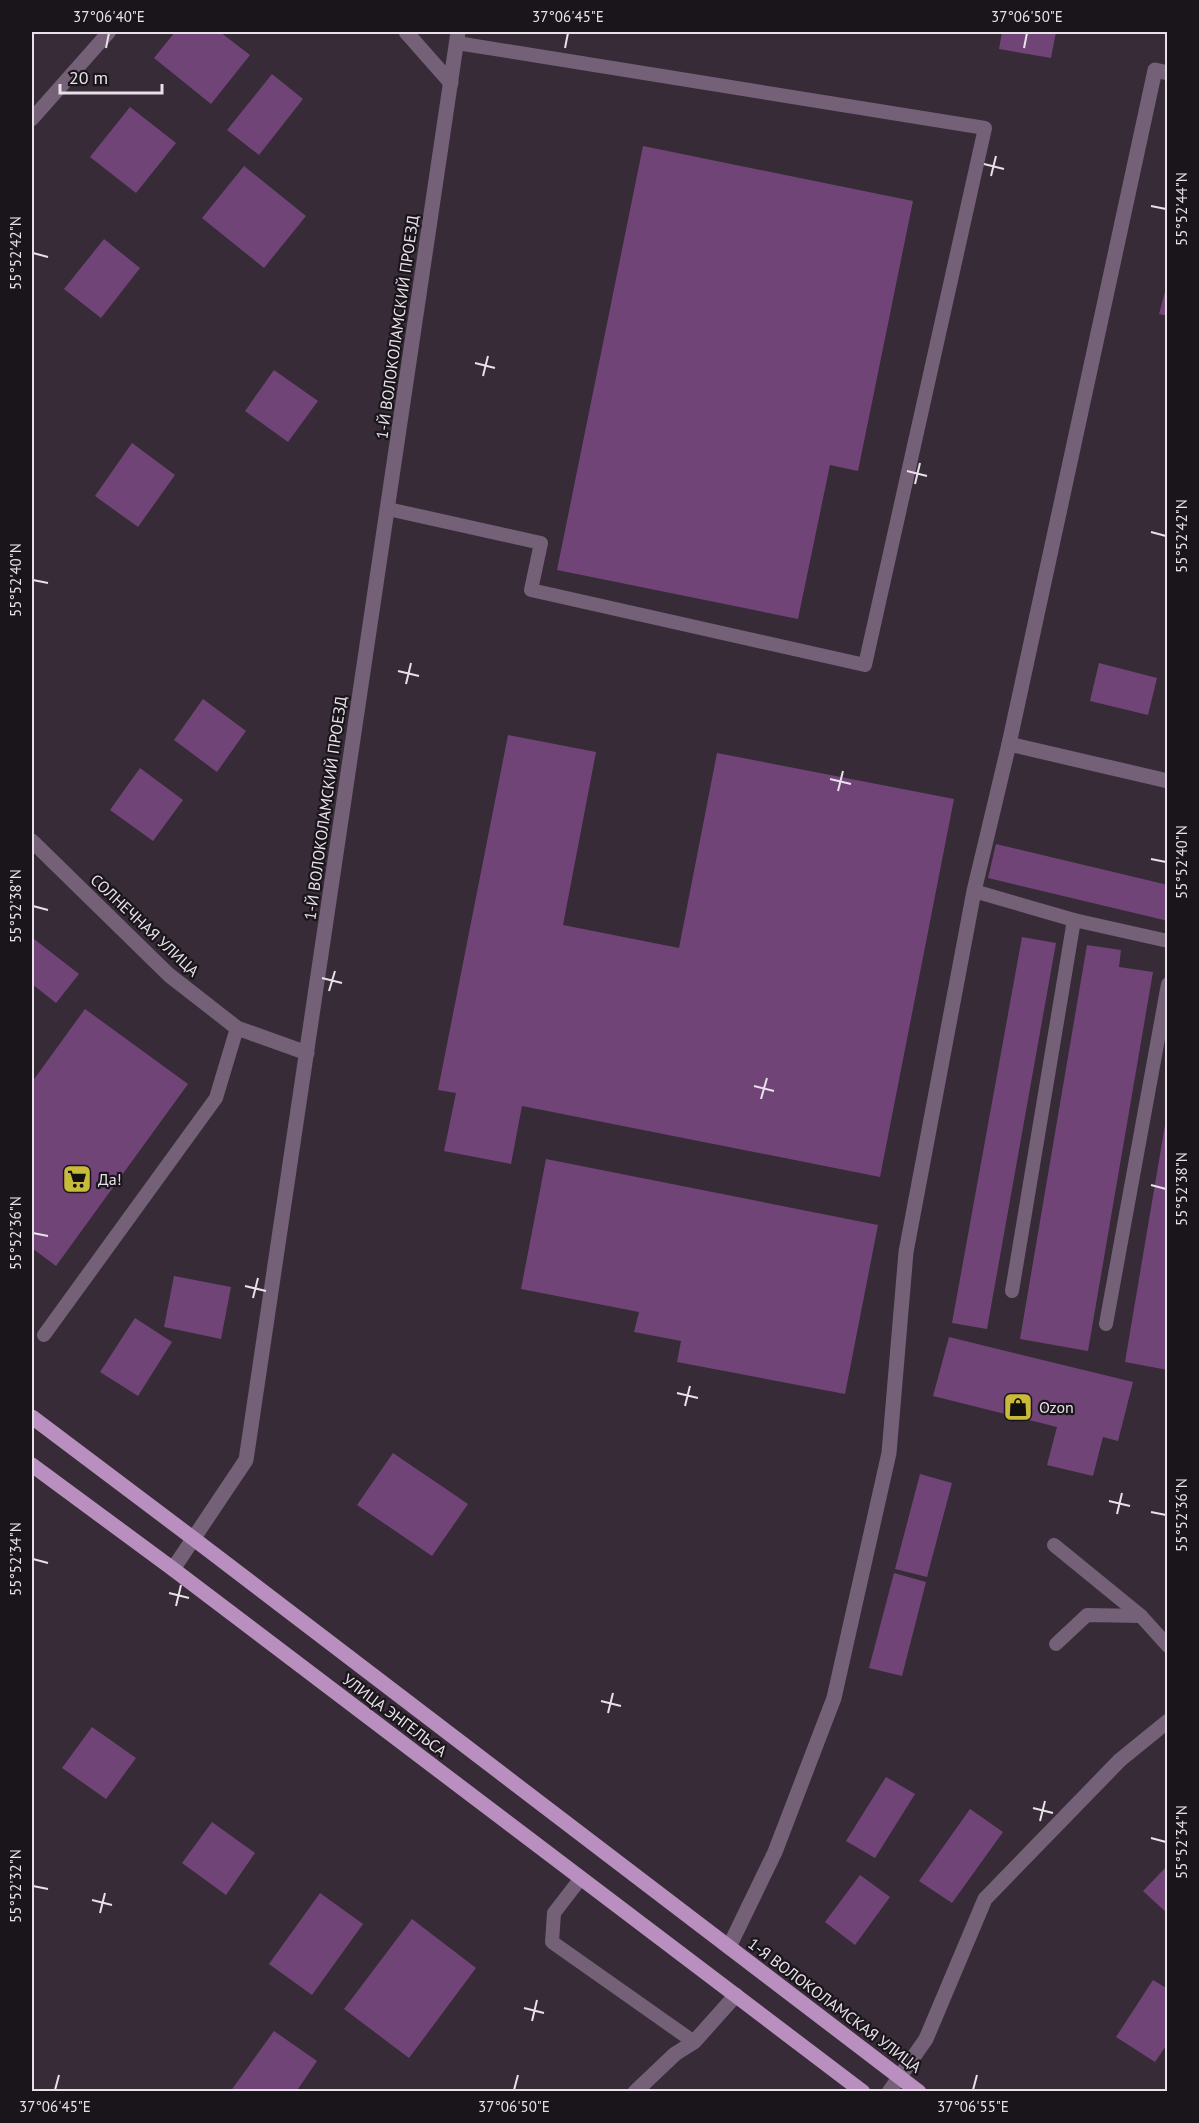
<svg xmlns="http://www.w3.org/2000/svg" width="1199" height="2123" font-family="'PT Sans',sans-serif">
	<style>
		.building { fill: #714478 }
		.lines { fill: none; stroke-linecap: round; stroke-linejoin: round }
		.lane { stroke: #746077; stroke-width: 14 }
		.street { stroke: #746077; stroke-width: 15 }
		.primary { stroke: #b98fbf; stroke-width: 15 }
		.ticks { fill: none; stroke: #e9e1ea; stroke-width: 2 }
		.labels { text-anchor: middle; stroke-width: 4.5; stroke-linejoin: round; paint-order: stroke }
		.street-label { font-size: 16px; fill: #e9e1ea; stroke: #1a151b }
		.poi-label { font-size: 16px; fill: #e9e1ea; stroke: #1a151b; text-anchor: start }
		.neatline { fill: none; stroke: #e9e1ea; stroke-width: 2 }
		.ticks-label { font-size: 15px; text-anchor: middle; fill: #e9e1ea }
	</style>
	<rect width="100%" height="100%" fill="#362b37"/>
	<g class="building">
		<path d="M175 32H220L250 55 211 104 154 58Z"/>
		<path d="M1002 32H1056L1051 58 999 49Z"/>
		<path d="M272 74 303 99 259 155 227 130Z"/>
		<path d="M130 107 176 143 136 193 90 157Z"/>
		<path d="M643 146 913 201 858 471 830 465 798 619 557 570Z"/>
		<path d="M244 166 306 216 264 268 202 218Z"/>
		<path d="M104 239 140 268 101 318 64 289Z"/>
		<path d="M1167 284 1168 285V316L1159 314Z"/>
		<path d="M274 370 318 401 288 442 245 411Z"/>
		<path d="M132 443 175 475 138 527 95 496Z"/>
		<path d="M1099 663 1157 678 1148 715 1090 701Z"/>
		<path d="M203 699 246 731 217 772 174 740Z"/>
		<path d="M508 735 596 752 563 925 679 948 717 753 954 799 880 1177 522 1106 511 1164 444 1151 456 1093 438 1090Z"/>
		<path d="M140 768 183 800 153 841 110 810Z"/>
		<path d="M996 844 1168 885V921L988 878Z"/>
		<path d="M1022 937 1056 943 987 1329 952 1323Z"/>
		<path d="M34 939 79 974 56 1003 32 984V942Z"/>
		<path d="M1087 945 1121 950 1119 967 1153 972 1088 1351 1020 1339Z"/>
		<path d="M85 1009 188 1084 56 1266 32 1248V1082Z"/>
		<path d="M1166 1119H1168V1370L1125 1362Z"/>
		<path d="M546 1159 878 1225 845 1394 677 1362 681 1341 634 1332 639 1312 521 1289Z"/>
		<path d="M174 1276 231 1287 221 1339 164 1327Z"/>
		<path d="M135 1318 172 1342 138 1396 100 1372Z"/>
		<path d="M949 1337 1133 1382 1118 1441 1103 1437 1093 1476 1047 1465 1057 1427 933 1396Z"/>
		<path d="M393 1453 468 1504 432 1556 357 1505Z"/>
		<path d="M920 1474 952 1483 927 1577 895 1569Z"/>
		<path d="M894 1573 926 1582 902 1676 869 1668Z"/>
		<path d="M92 1727 136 1758 106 1799 62 1768Z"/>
		<path d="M886 1777 915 1794 875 1858 846 1841Z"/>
		<path d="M970 1809 1003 1832 952 1903 919 1881Z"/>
		<path d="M212 1822 255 1853 226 1895 182 1863Z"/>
		<path d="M1168 1865V1914L1143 1891Z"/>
		<path d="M860 1875 890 1897 855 1945 825 1922Z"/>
		<path d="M320 1893 363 1924 312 1995 269 1964Z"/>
		<path d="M412 1919 476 1968 409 2058 344 2009Z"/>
		<path d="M1153 1980 1168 1989V2043L1155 2062 1116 2037Z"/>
		<path d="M274 2031 317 2061 296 2092H230Z"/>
	</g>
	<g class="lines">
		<g class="lane">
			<path d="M32 119 109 32"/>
			<path d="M388 509 541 543 531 590 865 665 985 128 457 43"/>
			<path d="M974 891 1074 920 1168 941"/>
			<path d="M1012 1291 1074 920"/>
			<path d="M1106 1324 1168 984"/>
			<path d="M44 1335 216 1098 237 1028"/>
			<path d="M1054 1545 1141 1616 1168 1646"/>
			<path d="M1056 1644 1087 1615 1141 1616"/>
			<path d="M581 1878 554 1913 552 1942 694 2042"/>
		</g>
		<g class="street">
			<path d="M406 32 451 83"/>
			<path d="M1009 744 1168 781"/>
			<path d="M32 841 169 975 237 1028 307 1053"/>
			<path d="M173 1569 246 1460 458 32"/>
			<path d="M729 1947 775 1852 834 1698 889 1453 906 1252 974 891 1009 744 1155 70 1168 73"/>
			<path d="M635 2092 675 2054 694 2042 736 1995"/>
			<path d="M889 2092 926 2039 985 1899 1120 1760 1168 1721"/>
		</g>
		<g class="primary">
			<path d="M32 1417 194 1539 919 2092"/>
			<path d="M32 1465 173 1569 863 2092"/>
		</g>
	</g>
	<path class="ticks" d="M106 48 109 33M565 48 568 33M1024 48 1027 33M984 164 1004 169M991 176 996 156M1151 206 1166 209M33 253 48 257M475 363 495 368M483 376 488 356M907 471 927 476M915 484 920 463M1151 532 1166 536M33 580 48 583M398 671 419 676M406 684 411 663M830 779 851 784M838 791 843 771M1151 859 1166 862M33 906 48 910M322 978 342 983M329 991 335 971M754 1086 774 1091M761 1099 767 1078M1151 1185 1166 1189M33 1233 48 1236M245 1286 266 1291M253 1298 258 1278M677 1393 698 1398M685 1406 690 1386M1109 1501 1130 1506M1151 1512 1166 1515M1117 1514 1122 1493M33 1559 48 1563M169 1593 189 1598M176 1606 181 1585M601 1701 621 1706M608 1713 613 1693M1033 1808 1053 1813M1040 1821 1045 1801M1151 1838 1166 1842M33 1886 48 1889M92 1900 112 1905M100 1913 105 1893M524 2008 544 2013M532 2021 537 2000M55 2090 59 2075M514 2090 518 2075M973 2090 977 2075"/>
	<defs>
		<g id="supermarket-square" transform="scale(1.5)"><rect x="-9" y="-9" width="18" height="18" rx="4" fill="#c9ba3a" stroke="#1a151b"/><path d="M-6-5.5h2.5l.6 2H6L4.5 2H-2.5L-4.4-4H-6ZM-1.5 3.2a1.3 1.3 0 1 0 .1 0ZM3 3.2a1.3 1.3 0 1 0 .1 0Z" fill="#111"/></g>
		<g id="shop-square" transform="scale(1.5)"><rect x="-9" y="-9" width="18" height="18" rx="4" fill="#c9ba3a" stroke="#1a151b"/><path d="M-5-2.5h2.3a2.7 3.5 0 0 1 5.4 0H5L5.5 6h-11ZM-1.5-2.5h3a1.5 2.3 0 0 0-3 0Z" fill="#111"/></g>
	</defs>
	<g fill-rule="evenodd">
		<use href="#supermarket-square" x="77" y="1179"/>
		<use href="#shop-square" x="1018" y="1407"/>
	</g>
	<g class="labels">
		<g class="street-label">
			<text transform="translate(397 327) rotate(-82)" y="6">1-Й ВОЛОКОЛАМСКИЙ ПРОЕЗД</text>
			<text transform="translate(325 808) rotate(-82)" y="6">1-Й ВОЛОКОЛАМСКИЙ ПРОЕЗД</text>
			<text transform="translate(145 925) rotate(43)" y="6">СОЛНЕЧНАЯ УЛИЦА</text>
			<text transform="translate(395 1715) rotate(37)" y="6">УЛИЦА ЭНГЕЛЬСА</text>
			<text transform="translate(835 2005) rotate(37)" y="6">1-Я ВОЛОКОЛАМСКАЯ УЛИЦА</text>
		</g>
		<g class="poi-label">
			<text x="98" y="1185">Да!</text>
			<text x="1039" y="1413">Ozon</text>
		</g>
	</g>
	<rect width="1199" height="2123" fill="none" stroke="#1a151b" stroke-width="66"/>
	<path d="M60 84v9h102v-9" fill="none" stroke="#e9e1ea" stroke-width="3"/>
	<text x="69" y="84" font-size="18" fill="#e9e1ea" stroke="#1a151b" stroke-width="4.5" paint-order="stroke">20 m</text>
	<rect x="33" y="33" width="1133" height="2057" class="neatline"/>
	<g class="ticks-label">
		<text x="109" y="22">37°06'40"E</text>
		<text x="568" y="22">37°06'45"E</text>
		<text x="1027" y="22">37°06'50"E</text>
		<text transform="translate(1182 209) rotate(-90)" y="5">55°52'44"N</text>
		<text transform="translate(16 253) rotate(-90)" y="5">55°52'42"N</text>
		<text transform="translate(1182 536) rotate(-90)" y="5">55°52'42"N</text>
		<text transform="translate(16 580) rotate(-90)" y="5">55°52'40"N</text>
		<text transform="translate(1182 862) rotate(-90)" y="5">55°52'40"N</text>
		<text transform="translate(16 906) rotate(-90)" y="5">55°52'38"N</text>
		<text transform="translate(1182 1189) rotate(-90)" y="5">55°52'38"N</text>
		<text transform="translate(16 1233) rotate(-90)" y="5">55°52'36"N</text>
		<text transform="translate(1182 1515) rotate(-90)" y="5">55°52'36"N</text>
		<text transform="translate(16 1559) rotate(-90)" y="5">55°52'34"N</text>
		<text transform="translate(1182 1842) rotate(-90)" y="5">55°52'34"N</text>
		<text transform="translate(16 1886) rotate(-90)" y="5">55°52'32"N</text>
		<text x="55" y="2112">37°06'45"E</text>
		<text x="514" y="2112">37°06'50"E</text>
		<text x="973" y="2112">37°06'55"E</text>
	</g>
</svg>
